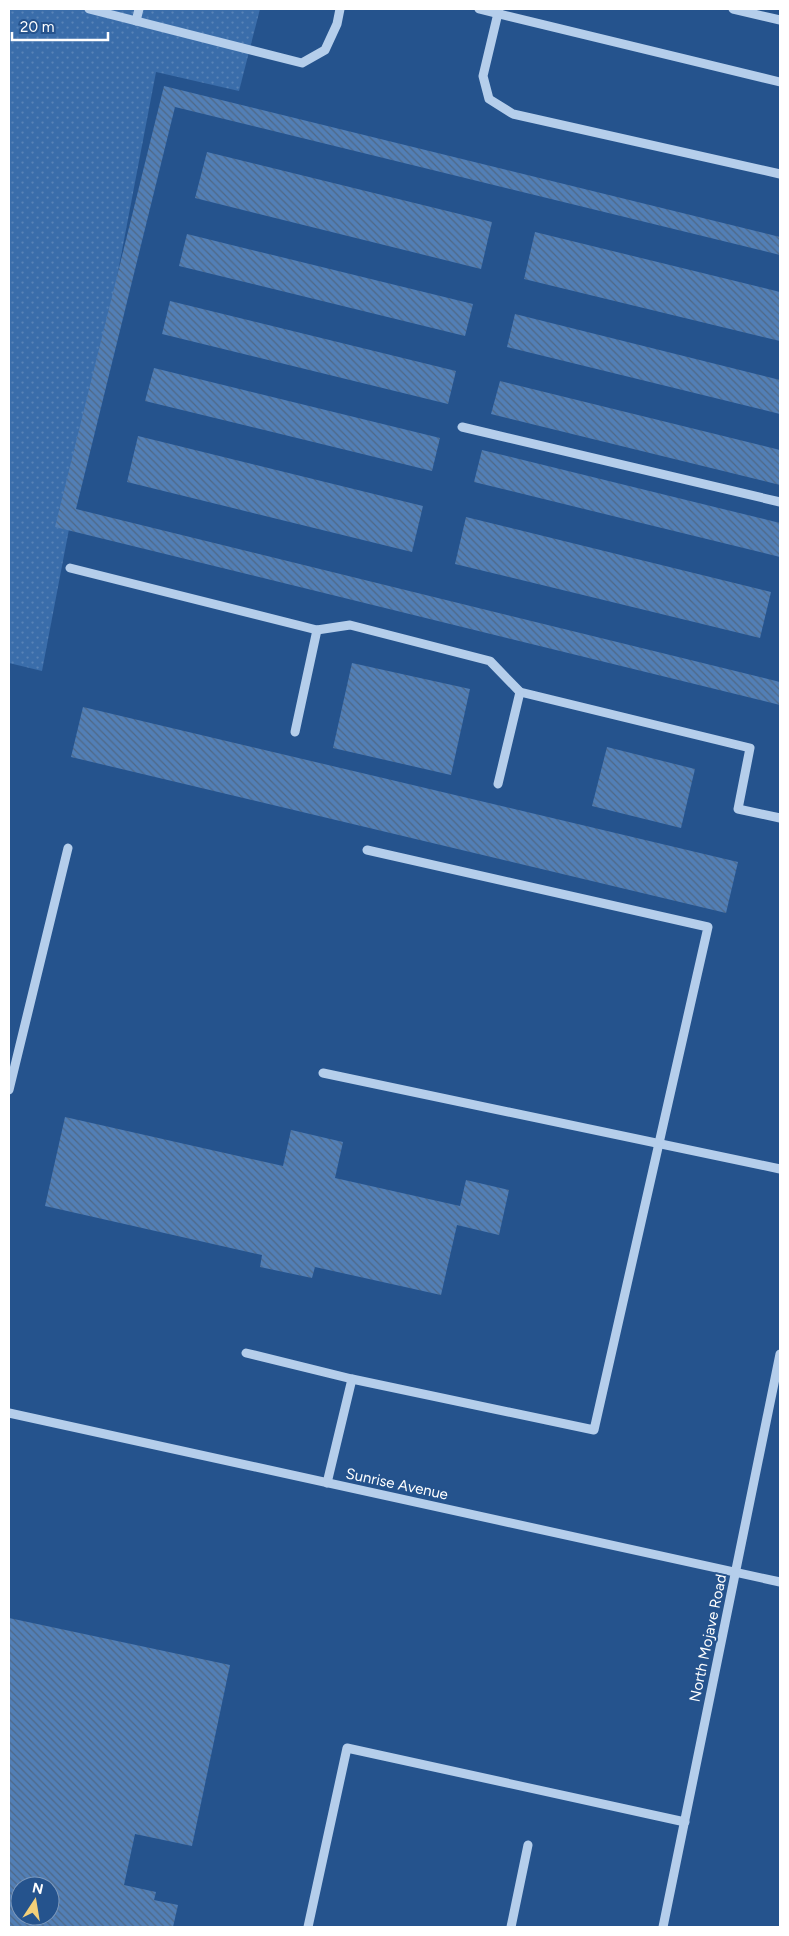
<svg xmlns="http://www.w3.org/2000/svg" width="789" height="1936" font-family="Figtree,sans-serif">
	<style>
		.grass { fill: url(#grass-dots) }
		.building { fill: url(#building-back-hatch); fill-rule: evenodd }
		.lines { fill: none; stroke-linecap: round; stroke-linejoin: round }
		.minor { stroke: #b5ceeb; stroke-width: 9 }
		.labels { text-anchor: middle; stroke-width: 4; stroke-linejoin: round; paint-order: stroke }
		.street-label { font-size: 15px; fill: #fff; stroke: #25538d }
	</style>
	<defs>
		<pattern id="grass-dots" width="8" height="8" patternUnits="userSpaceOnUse" patternTransform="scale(1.25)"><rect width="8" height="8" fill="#3a6daa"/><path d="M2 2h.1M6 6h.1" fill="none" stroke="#5883b7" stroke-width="1.8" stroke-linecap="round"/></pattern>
		<pattern id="building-back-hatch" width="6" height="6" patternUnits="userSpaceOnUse" patternTransform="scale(1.25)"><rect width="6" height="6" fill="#527fb6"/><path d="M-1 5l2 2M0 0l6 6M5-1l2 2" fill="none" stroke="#4f6886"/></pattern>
	</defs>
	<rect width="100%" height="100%" fill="#25538d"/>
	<path class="grass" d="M9 9H260L239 91 156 72 42 671 9 663Z"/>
	<g class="building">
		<path d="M164 86 780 237V255L175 107 76 509 780 682V705L55 527Z"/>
		<path d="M207 152 492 222 481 269 195 198Z"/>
		<path d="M535 232 780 292V341L524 279Z"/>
		<path d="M187 234 473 304 465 336 179 266Z"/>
		<path d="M170 301 456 371 448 404 162 334Z"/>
		<path d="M515 314 780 380V414L507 347Z"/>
		<path d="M154 368 440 438 432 471 145 401Z"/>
		<path d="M500 381 780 450V485L491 414Z"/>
		<path d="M138 436 423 506 412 552 127 482Z"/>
		<path d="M482 450 780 523V557L474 482Z"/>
		<path d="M466 517 771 592 760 638 455 564Z"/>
		<path d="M352 663 470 689 451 775 333 748Z"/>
		<path d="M83 707 738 862 726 913 71 757Z"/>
		<path d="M607 747 695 769 681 828 592 806Z"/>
		<path d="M65 1117 283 1166 291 1130 343 1142 335 1178 460 1206 466 1180 509 1190 499 1235 457 1225 441 1295 315 1267 312 1278 260 1267 262 1255 45 1206Z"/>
		<path d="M9 1618 230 1665 192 1846 135 1834 124 1885 156 1892 154 1900 178 1905 173 1927H9ZM20 1886H50V1916H20Z"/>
	</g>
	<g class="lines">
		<g class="minor">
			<path d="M89 9 302 63 325 50 337 24 340 9"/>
			<path d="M479 9 780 82"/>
			<path d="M499 9 483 76 489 99 513 114 780 174"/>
			<path d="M733 9 780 20"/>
			<path d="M136 21 139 9"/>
			<path d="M462 427 780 502"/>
			<path d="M70 568 317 630 350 625 490 661 520 692 750 748 738 809 780 818"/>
			<path d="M295 732 317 630"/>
			<path d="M498 784 520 692"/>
			<path d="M323 1073 780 1169"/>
			<path d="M9 1090 68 848"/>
			<path d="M246 1353 352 1379"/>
			<path d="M9 1413 780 1582"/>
			<path d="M327 1483 352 1379 594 1430 708 927 367 850"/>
			<path d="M308 1927 347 1748 685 1822"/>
			<path d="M511 1927 528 1845"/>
			<path d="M663 1927 780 1354"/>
		</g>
	</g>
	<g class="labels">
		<g class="street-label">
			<text transform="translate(397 1484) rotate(12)" y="5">Sunrise Avenue</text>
			<text transform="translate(708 1638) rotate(-78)" y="5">North Mojave Road</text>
		</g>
	</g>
	<rect width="789" height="1936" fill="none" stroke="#ffffff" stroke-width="20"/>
	<g transform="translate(35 1901) rotate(12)"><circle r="24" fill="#25538d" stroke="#7c98bb"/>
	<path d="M0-4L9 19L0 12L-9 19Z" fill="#f4d079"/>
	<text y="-8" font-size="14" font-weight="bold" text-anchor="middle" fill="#ffffff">N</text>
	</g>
	<path d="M12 32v8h96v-8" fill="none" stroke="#ffffff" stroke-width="2.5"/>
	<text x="20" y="32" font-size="15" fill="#ffffff" stroke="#25538d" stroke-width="4" paint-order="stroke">20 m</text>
</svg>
